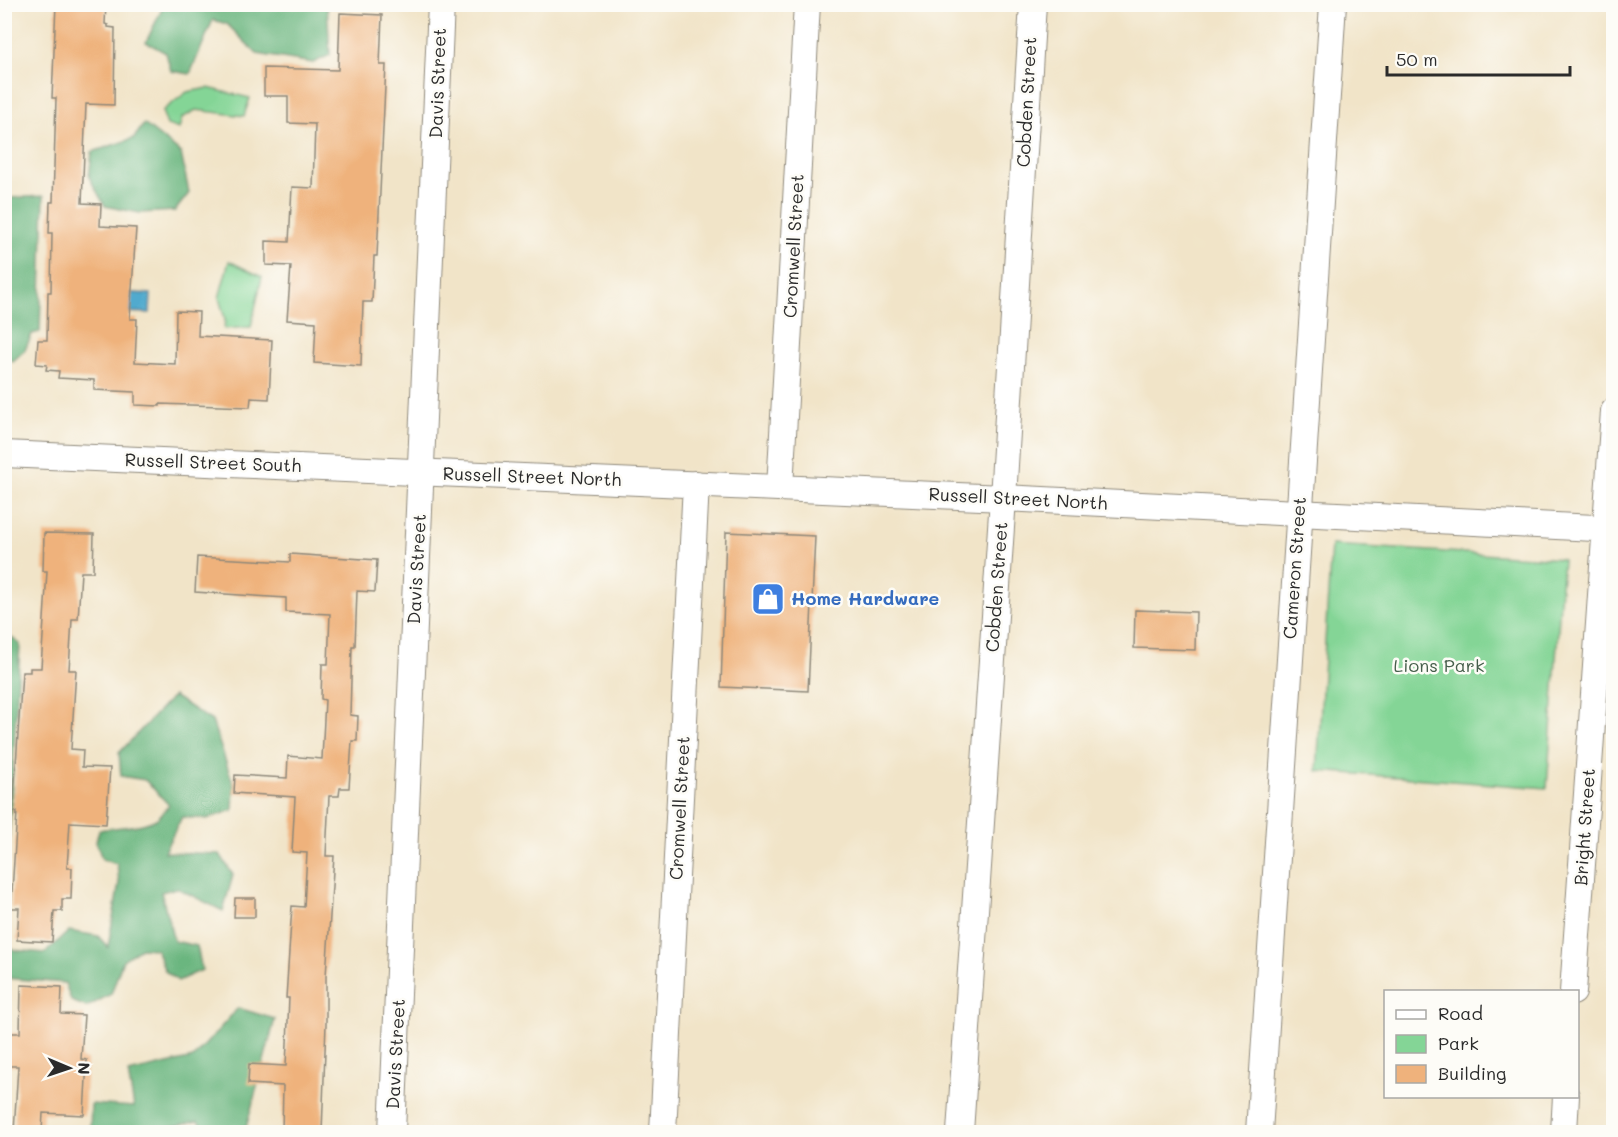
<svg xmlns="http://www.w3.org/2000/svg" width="1618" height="1137" font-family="Mali,sans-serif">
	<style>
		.green { fill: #84d596; stroke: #588060; stroke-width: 1.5 }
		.forest { fill: #6bb67f; stroke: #4b7055; stroke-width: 1.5 }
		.water { fill: #51aace; stroke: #3e6a7c; stroke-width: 1.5 }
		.building { fill: #efb27c }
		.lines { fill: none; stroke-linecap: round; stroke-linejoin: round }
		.minor-casing { stroke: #8e887a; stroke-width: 28 }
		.minor { stroke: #fff; stroke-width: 26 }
		.labels { text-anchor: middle; stroke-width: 5; stroke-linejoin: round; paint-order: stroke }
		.street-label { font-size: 18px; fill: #2b2b2b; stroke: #fdfcf7 }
		.shop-label { font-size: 18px; font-weight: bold; fill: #366cbe; stroke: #fdfcf7; text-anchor: start }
		.park-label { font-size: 18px; fill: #465e4b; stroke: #fdfcf7 }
	</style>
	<rect width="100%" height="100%" fill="#fdfcf7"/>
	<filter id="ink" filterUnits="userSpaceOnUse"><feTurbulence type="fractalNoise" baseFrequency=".0167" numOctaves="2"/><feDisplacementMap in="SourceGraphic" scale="12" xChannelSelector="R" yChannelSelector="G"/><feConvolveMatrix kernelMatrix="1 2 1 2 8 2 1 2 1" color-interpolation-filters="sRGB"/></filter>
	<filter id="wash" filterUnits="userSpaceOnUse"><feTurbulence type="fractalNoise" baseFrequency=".008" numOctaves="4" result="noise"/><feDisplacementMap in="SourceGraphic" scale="24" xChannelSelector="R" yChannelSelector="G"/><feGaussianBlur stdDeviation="1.35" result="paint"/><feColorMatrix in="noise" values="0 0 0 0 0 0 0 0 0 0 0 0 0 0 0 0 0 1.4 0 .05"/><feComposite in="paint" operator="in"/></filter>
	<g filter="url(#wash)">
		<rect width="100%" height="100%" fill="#f1e4c8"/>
		<g class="green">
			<path d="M208 88 250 98 244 116 196 110 182 118 179 129 167 125 162 111 187 92Z"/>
			<path d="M229 261 262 277 251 327 224 329 225 319 219 298Z"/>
			<path d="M1331 545 1563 559 1547 788 1317 771Z"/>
		</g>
		<g class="forest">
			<path d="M270 5C288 10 307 4 327 5L330 55 313 63 257 54 227 24 213 20 190 74 171 71 166 53 146 42 164 5Z"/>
			<path d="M144 124 181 153 189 193 175 211 140 213 105 206 89 177 92 152 134 138Z"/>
			<path d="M44 196 40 332 32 334 25 350 13 361 4 358V239L9 198Z"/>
			<path d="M4 631 20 644 7 870H4Z"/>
			<path d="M173 696 212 721 234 786 233 810 207 819 182 817 164 852 220 854 233 875 223 911 177 888 161 892 174 941 197 946 202 970 178 981 165 971 156 949 141 948 123 960 111 994 87 1007 71 1001 65 983 5 978 4 941 13 950 45 953 69 931 98 936 108 947 119 883 117 864 102 859 96 842 99 830C116 827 142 827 156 819 161 816 165 809 169 805L145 780 121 776 119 753Z"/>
			<path d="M238 1008 275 1019 245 1132H207L198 1121 145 1132H90L91 1104 134 1107 128 1073 193 1058Z"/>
		</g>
		<path class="water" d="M118 292 151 294 150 313 117 312Z"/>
		<g id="blocks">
			<g class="building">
				<path d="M56 4H106L105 24 108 25V27L115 28 114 105 86 104 82 203 101 204 100 226 136 228 130 319H137L135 362 175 364 176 311 199 312 198 336 272 340 269 399 251 398 250 407 160 404V406L135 405V392L94 390V380L58 378 59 371 46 370 47 365 36 364 38 340H47L48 292H51L52 233H49L50 202H53L56 98H52Z"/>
				<path d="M340 13 382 15 380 65H386L377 256H374L372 302H363L361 366 314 363 316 322 287 320 291 266 266 265V241L289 242 292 187 313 188 315 124 288 123V96H264V68L338 70Z"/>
				<path d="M726 532 815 536 808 691 721 687Z"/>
				<path d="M44 533 94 534 93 572H81L78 619H72L69 670H76L71 749 83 750 82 767 110 768 106 824 70 822 67 868H72L71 899H62V911H54L52 942 17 940 19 908H11L17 812H13L22 672H30V668H41L47 571H43Z"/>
				<path d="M290 554 377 560 375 592 357 591 355 646H352L350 715 358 716 357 741H352L349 788H340L339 796H329L326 856H334L326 976V1024L322 1132H282L283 1086 248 1084 249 1064 286 1066 289 998H286L292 906 304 907 307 853 292 852 295 797 234 793 235 775 287 778 288 756 322 759 325 700 321 699 322 664H328L330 614 286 612V598L195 592 197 557 290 562Z"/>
				<path d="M1135 610 1196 612 1195 650 1134 648Z"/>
				<path d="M235 898H255V917H234Z"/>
				<path d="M21 985 62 987 61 1014 84 1015 81 1059 87 1060 84 1115 43 1113 42 1132H14L18 1066H4L6 1033H20Z"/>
			</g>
		</g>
	</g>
	<g filter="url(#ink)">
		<use href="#blocks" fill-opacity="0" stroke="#8e887a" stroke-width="1.5"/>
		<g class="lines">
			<g class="minor-casing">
				<g id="minor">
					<path d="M4 454 1003 498 1614 529"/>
					<path d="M780 488 807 4"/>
					<path d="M1573 992 1614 411"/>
					<path d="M392 1132 441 4"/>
					<path d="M663 1132 696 484"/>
					<path d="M960 1132 1003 498 1033 4"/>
					<path d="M1259 1132 1333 4"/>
					<path d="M1564 1132 1566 1096"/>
				</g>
			</g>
			<use href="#minor" class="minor"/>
		</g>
	</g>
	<defs>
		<g id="shop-square" transform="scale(1.725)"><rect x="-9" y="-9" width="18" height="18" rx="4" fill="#3f7fe0" stroke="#fdfcf7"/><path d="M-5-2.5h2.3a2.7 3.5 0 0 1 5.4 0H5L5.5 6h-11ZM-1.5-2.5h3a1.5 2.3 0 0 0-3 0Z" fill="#fff"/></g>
	</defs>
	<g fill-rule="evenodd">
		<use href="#shop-square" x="768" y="599"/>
	</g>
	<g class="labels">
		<g class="street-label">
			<text transform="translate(438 83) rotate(-88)" y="6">Davis Street</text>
			<text transform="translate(1027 102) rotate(-87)" y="6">Cobden Street</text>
			<text transform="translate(794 246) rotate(-87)" y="6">Cromwell Street</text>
			<text transform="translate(213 463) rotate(2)" y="6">Russell Street South</text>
			<text transform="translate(532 477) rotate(2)" y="6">Russell Street North</text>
			<text transform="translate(1018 499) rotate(3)" y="6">Russell Street North</text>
			<text transform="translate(1295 568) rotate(-86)" y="6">Cameron Street</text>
			<text transform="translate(417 569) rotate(-87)" y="6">Davis Street</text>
			<text transform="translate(997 587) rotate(-86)" y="6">Cobden Street</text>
			<text transform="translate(680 808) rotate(-87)" y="6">Cromwell Street</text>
			<text transform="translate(1585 827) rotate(-86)" y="6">Bright Street</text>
			<text transform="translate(396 1054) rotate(-87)" y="6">Davis Street</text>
		</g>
		<g class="shop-label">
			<text x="791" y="605">Home Hardware</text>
		</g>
		<g class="park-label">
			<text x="1439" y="672">Lions Park</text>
		</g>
	</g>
	<rect width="1618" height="1137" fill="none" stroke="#fdfcf7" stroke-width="24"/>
	<rect x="1384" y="990" width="195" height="108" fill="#fdfcf7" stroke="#a9a8a5" stroke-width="1.5"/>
	<rect x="1396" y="1010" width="30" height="9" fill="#ffffff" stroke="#a9a8a5" stroke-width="1.5"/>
	<text x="1438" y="1020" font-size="18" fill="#2b2b2b">Road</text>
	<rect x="1396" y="1035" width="30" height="18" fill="#84d596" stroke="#a9a8a5" stroke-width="1.5"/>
	<text x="1438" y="1050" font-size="18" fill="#2b2b2b">Park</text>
	<rect x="1396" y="1065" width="30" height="18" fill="#efb27c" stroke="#a9a8a5" stroke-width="1.5"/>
	<text x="1438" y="1080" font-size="18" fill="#2b2b2b">Building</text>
	<g transform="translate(69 1068) rotate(92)" stroke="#fdfcf7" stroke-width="4.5" paint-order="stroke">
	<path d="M0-4.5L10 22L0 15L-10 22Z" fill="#2b2b2b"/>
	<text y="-9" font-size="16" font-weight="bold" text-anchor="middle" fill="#2b2b2b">N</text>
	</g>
	<path d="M1387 66v9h183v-9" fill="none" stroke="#2b2b2b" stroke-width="3"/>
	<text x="1396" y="66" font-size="18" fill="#2b2b2b" stroke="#fdfcf7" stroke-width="4.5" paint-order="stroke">50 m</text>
</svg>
